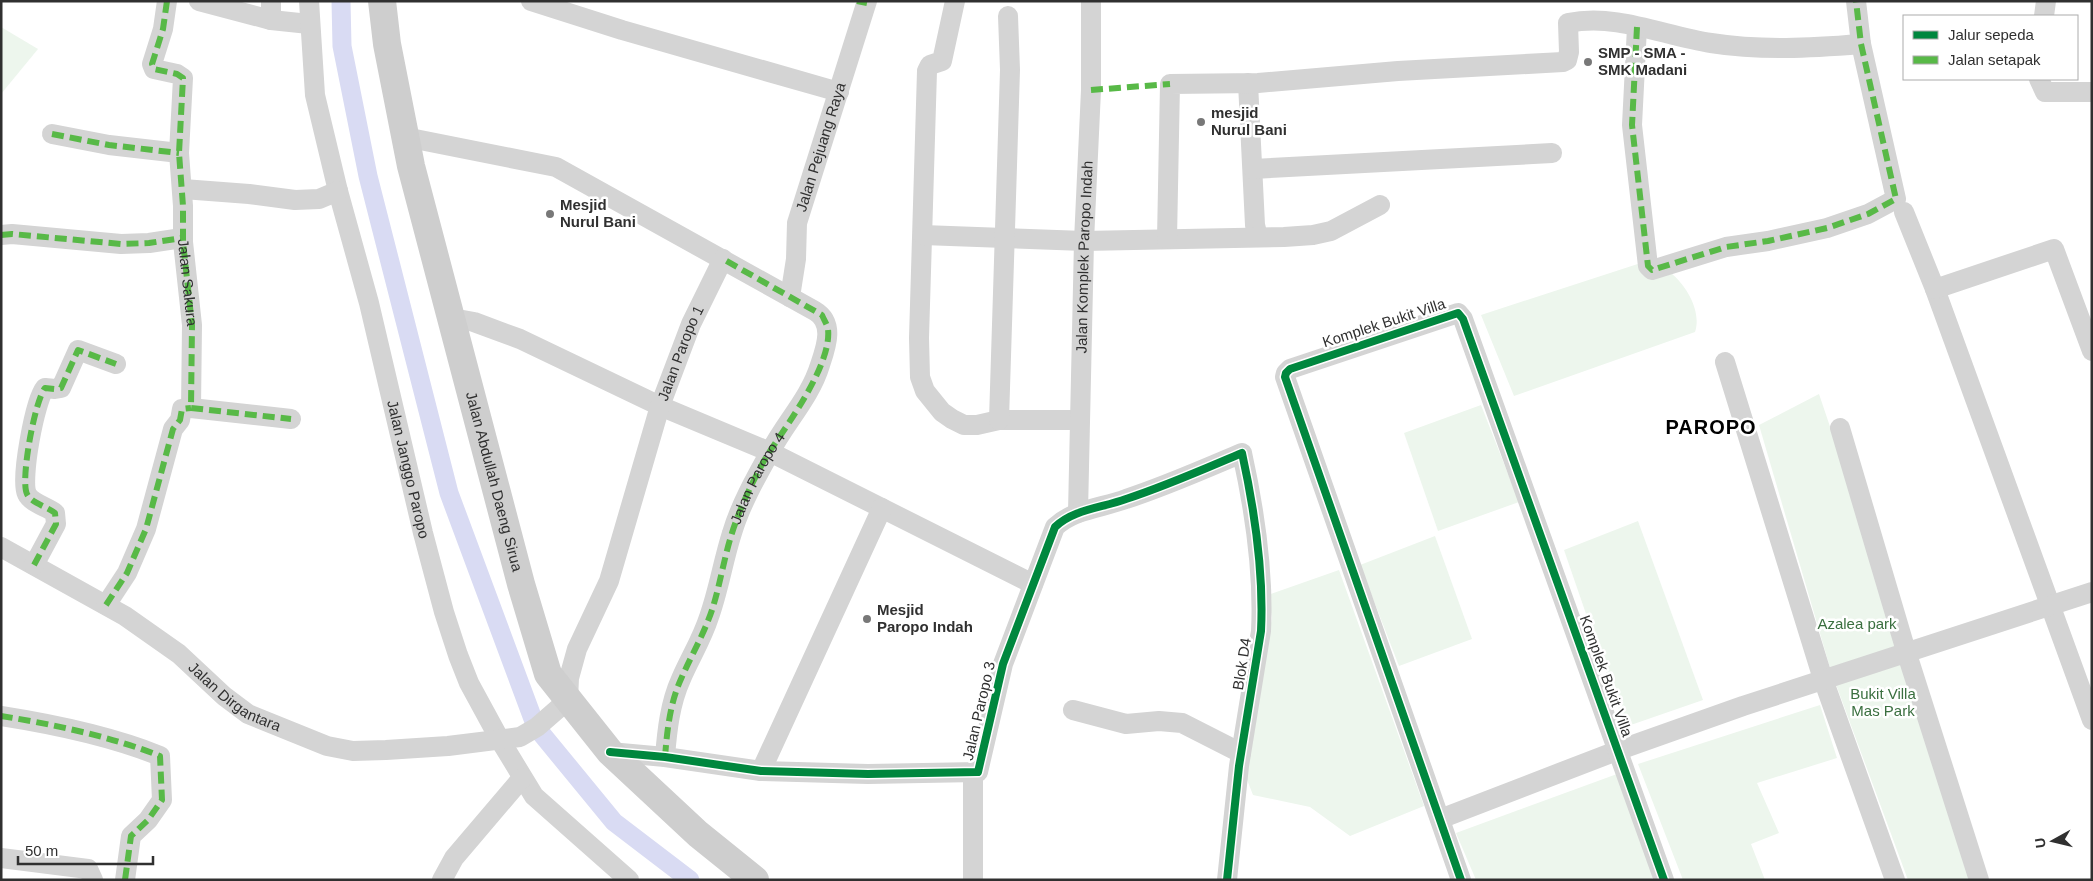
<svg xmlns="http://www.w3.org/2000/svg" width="2093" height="881" font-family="Helvetica,sans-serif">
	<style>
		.green { fill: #edf6ed }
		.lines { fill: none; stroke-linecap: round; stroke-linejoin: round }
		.canal { stroke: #d9dbf3; stroke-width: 19 }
		.street { stroke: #d4d4d4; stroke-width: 20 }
		.secondary { stroke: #cecece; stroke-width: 28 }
		.quiet { stroke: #58b947; stroke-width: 6; stroke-dasharray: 12 6; stroke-linecap: butt }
		.cycleway-casing { stroke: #fff; stroke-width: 11 }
		.cycleway { stroke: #00873e; stroke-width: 8 }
		.poi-dot { fill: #787878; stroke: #fff; stroke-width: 2 }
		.labels { text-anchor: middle; stroke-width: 5; stroke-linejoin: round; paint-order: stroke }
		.poi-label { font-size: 15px; font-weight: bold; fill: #303030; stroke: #fff; text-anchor: start }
		.street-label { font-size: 15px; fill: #303030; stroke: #fff }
		.park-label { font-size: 15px; fill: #3a6f3f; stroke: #fff }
		.district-label { font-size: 20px; font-weight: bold; letter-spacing: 1px; fill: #000; stroke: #fff }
	</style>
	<rect width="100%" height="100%" fill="#fff"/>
	<g class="green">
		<path d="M1 27 38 49 1 94Z"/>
		<path d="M1650 260C1656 264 1664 267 1670 272 1686 285 1702 311 1695 332L1514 396 1481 315Z"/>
		<path d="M1819 394 1983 880H1908L1831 671 1759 425Z"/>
		<path d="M1481 405 1519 502 1438 531 1404 433Z"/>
		<path d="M1638 521 1703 700 1625 727 1564 550Z"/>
		<path d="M1435 536 1472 639 1399 666 1360 565Z"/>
		<path d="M1339 570 1424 806 1350 836 1310 807 1253 795 1244 772 1272 618 1268 595Z"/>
		<path d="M1820 705 1837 758 1757 783 1779 833 1751 844 1765 880H1683L1638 764Z"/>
		<path d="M1617 774 1655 877 1649 880H1476L1456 833Z"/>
	</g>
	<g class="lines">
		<path class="canal" d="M341 1 342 46 368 176 449 493 536 727 614 822 690 880"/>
		<g class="street">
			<path d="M167 1 163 29 152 64 154 69 177 74 183 78 179 153 183 206V242L192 325 191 408 291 419"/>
			<path d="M199 1 271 20"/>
			<path d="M271 1V20L309 24"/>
			<path id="s1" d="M309 1 315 95 338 191 369 303 423 533 444 612 458 655 469 683 500 740 534 796 629 880"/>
			<path d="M531 1 622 30 839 92"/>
			<path d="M955 1 942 61 930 65 927 71 919 338 920 377 925 391 942 412 952 419 964 425H977L999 420H1079"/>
			<path d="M2044 16 2046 1"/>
			<path d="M1637 27 1632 125 1648 266 1652 270 1726 247 1768 241 1827 228 1868 214 1896 199 1861 44 1856 1"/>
			<path d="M2039 79 2045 92H2092"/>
			<path d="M1248 83 1255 225 1258 237"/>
			<path d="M52 134 109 145 179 153"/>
			<path d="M405 137 556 167 815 311C835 323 826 347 820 365 810 398 784 424 769 454 755 479 740 506 732 533 723 561 719 589 709 617 702 639 690 658 681 679 670 703 667 731 665 757"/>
			<path d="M1253 169 1552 153"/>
			<path d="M183 189 249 194 295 200 319 199 338 191"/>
			<path d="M1904 212 1935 289 2092 720"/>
			<path d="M1 235 12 234 121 244 149 243 182 238"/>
			<path d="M923 235 1084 241 1284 237 1313 235 1331 231 1380 205"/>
			<path d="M1167 239 1170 84 1258 83 1398 71 1563 62 1567 60 1569 52 1568 23C1617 13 1664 36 1711 43 1761 51 1811 48 1861 44"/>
			<path d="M1935 289 2054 249 2092 351"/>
			<path id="s2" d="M790 297 796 259 797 223 867 1"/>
			<path d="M452 318 474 322 520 339 660 406 770 452 1033 584"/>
			<path d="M1725 362 1823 679 1895 880"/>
			<path d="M999 420 1010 70 1008 16"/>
			<path d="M1840 428 1906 651 1979 880"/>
			<path id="s3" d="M1078 513 1084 241 1091 90V1"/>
			<path id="s4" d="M1 547 125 616 179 654 224 696 248 714 327 746 353 751 386 750 448 746 520 737 537 727 568 700 569 678 577 649 609 581 660 406 691 324 723 259"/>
			<path d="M34 565 56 524 55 513C48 507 31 503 27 494 20 480 35 400 45 388L55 389 61 388 78 350 116 364"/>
			<path d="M106 605 127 573 146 529 173 429 180 420 182 409 191 408"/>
			<path d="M1073 710 1126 724 1159 721 1182 723 1241 753"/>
			<path d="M1 716C52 724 113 737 160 756L162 800 148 820 131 836 125 880"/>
			<path d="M610 752 665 757 761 771 868 774 978 772 1003 664 1055 527C1074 509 1102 508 1126 499 1166 486 1204 469 1242 453 1255 512 1264 571 1261 631L1239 766 1227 880"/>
			<path d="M761 771 882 508"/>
			<path d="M973 773V880"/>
			<path d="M1440 819 1619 750 1743 706 2092 592"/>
			<path d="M1 858 88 869 93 880"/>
			<path d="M442 880 454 858 522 778"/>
			<path d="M1461 880 1285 377 1286 373 1290 369 1458 313 1463 319 1664 880"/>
		</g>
		<path class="secondary" id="s5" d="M382 1 387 44 411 166 521 584 548 674 610 752 698 834 755 880"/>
		<g class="quiet">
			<path id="s6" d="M167 1 163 29 152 64 154 69 177 74 183 78 179 153 183 206V242L192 325 191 408 291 419"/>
			<path d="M857 1 867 3"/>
			<path d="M1637 27 1632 125 1648 266 1652 270 1726 247 1768 241 1827 228 1868 214 1896 199 1861 44 1856 1"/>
			<path d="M1091 90 1170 84"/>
			<path d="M52 134 109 145 179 153"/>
			<path d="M1 235 12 234 121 244 149 243 182 238"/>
			<path d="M34 565 56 524 55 513C48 507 31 503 27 494 20 480 35 400 45 388L55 389 61 388 78 350 116 364"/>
			<path d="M106 605 127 573 146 529 173 429 180 420 182 409 191 408"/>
			<path d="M1 716C52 724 113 737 160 756L162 800 148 820 131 836 125 880"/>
			<path id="s7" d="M665 757C667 731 670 703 681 679 691 656 704 634 712 610 720 585 724 558 732 533 739 510 757 471 770 451 789 422 832 364 828 329 827 324 824 320 822 315L723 259"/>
		</g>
		<g class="cycleway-casing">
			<g id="cycleway">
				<path d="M610 752 665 757 761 771 868 774 978 772 1003 664 1055 527C1074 509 1102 508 1126 499 1166 486 1204 469 1242 453 1255 512 1264 571 1261 631L1239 766 1227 880"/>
				<path d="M1461 880 1285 377 1286 373 1290 369 1458 313 1463 319 1664 880"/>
			</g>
		</g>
		<use href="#cycleway" class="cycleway"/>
	</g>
	<g class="poi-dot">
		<circle cx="1588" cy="62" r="5"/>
		<circle cx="1201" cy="122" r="5"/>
		<circle cx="550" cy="214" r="5"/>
		<circle cx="867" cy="619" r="5"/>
	</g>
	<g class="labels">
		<g class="poi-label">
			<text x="1598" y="58">SMP - SMA -<tspan x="1598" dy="17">SMK Madani</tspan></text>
			<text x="1211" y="118">mesjid<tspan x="1211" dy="17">Nurul Bani</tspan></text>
			<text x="560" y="210">Mesjid<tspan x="560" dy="17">Nurul Bani</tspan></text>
			<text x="877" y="615">Mesjid<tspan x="877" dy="17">Paropo Indah</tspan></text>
		</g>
		<g class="street-label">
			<text dy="5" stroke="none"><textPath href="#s2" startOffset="154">Jalan Pejuang Raya</textPath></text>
			<text dy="5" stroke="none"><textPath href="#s3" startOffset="256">Jalan Komplek Paropo Indah</textPath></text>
			<text dy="5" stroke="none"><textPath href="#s6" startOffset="306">Jalan Sakura</textPath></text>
			<text transform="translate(1384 323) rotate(-18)" y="5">Komplek Bukit Villa</text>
			<text dy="5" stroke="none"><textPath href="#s4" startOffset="1006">Jalan Paropo 1</textPath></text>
			<text dy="5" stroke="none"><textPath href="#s1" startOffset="480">Jalan Janggo Paropo</textPath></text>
			<text dy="5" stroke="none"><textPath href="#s7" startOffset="296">Jalan Paropo 4</textPath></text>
			<text dy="5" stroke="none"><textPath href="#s5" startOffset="494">Jalan Abdullah Daeng Sirua</textPath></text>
			<text transform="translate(1242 664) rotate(-81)" y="5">Blok D4</text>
			<text transform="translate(1606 676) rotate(70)" y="5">Komplek Bukit Villa</text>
			<text dy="5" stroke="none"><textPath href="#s4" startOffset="279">Jalan Dirgantara</textPath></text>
			<text transform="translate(979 711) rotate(-77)" y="5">Jalan Paropo 3</text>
		</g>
		<g class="park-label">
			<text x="1857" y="629">Azalea park</text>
			<text x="1883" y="699">Bukit Villa<tspan x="1883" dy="17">Mas Park</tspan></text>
		</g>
		<g class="district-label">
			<text x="1711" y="434">PAROPO</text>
		</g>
	</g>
	<rect width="2093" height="881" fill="none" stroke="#303030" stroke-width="5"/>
	<rect x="1903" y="15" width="175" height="65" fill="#ffffff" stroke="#acacac"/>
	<rect x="1913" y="31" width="25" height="8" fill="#00873e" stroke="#acacac"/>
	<text x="1948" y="40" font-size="15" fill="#303030">Jalur sepeda</text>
	<rect x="1913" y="56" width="25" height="8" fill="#58b947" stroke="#acacac"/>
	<text x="1948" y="65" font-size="15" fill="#303030">Jalan setapak</text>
	<g transform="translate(2053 841) rotate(262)" stroke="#ffffff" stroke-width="4" paint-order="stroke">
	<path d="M0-4L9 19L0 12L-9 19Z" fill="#303030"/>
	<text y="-8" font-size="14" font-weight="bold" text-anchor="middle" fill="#303030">U</text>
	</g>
	<path d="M18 856v8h135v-8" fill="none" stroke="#303030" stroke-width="2.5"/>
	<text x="25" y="856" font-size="15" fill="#303030" stroke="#ffffff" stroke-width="4" paint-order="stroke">50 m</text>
</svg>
